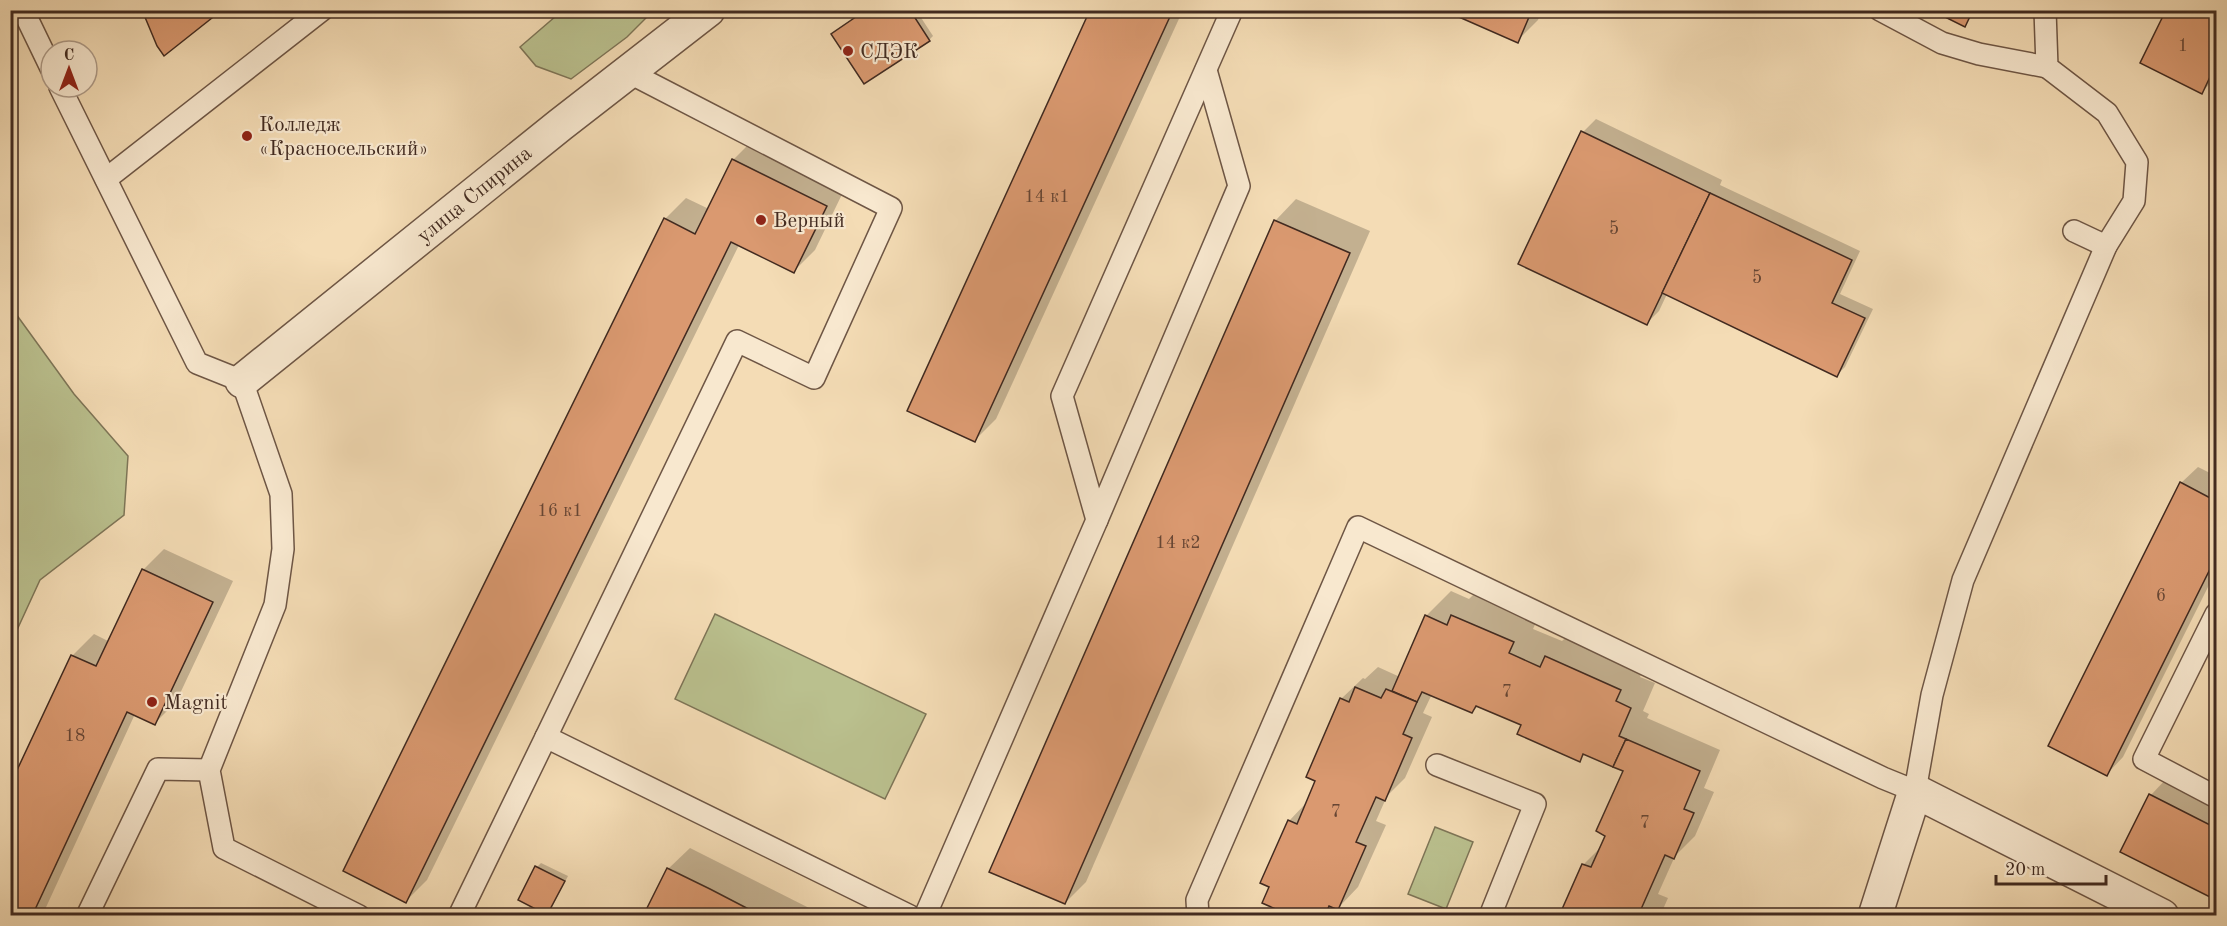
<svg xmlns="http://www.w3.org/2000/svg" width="2227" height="926" font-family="'Old Standard TT',serif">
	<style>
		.green { fill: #bac08e; stroke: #7e7557; stroke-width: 1.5 }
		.shadow { fill: #0003 }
		.building { fill: #da9970; stroke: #412a20; stroke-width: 1.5 }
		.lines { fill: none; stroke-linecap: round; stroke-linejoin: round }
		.lane-casing { stroke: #6e5645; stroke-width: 24 }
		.street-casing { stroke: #6e5645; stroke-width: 36 }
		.lane { stroke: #f8e8cf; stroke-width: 21 }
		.street { stroke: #f8e8cf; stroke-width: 33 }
		.poi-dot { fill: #8f2418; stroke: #f8e8cf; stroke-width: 2 }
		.labels { text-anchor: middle; stroke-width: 4.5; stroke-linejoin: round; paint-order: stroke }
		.number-label { font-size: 18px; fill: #674634 }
		.poi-label { font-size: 21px; fill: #412a20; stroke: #f8e8cf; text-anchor: start }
		.street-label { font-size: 21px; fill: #412a20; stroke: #f8e8cf }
	</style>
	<rect width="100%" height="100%" fill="#f4dcb5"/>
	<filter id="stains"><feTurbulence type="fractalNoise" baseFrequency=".00333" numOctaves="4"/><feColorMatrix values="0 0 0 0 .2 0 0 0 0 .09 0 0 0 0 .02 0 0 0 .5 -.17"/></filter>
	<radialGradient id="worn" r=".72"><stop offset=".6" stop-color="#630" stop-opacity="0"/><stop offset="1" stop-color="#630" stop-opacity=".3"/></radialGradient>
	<g class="green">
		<path d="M563 10H653V11L627 37 571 79 536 66 520 47Z"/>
		<path d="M16 314 74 394 128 456 124 515 40 580 11 643 10 315Z"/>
		<path d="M715 614 926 714 885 799 675 699Z"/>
		<path d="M1435 827 1473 842 1446 909 1408 894Z"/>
	</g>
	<g class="shadow">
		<path d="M866 10H916L933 36 929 40Z"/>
		<path d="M1092 10H1183L996 419 975 440Z"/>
		<path d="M1447 10H1542L1538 20 1517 41Z"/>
		<path d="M2168 10H2216V77L2202 92Z"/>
		<path d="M1596 119 1722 180 1720 185 1860 251 1840 294 1873 309 1845 367 1837 375 1667 294 1659 311 1646 324 1583 132Z"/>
		<path d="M754 139 847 184 815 250 794 271 739 245 427 880 406 901 665 219 686 198 709 209 733 160Z"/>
		<path d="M1296 199 1370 231 1086 882 1065 903 1275 221Z"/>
		<path d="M2216 406V420L2211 417Z"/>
		<path d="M2198 467 2216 476V571L2123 757 2107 774 2181 483Z"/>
		<path d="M164 549 233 581 176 702 155 723 135 714 42 916H10V788L73 655 94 634 110 642 143 570Z"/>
		<path d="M1451 591 1469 599 1477 591 1538 618 1533 629 1562 641 1571 633 1645 665 1640 677 1655 683 1643 711 1649 714 1647 718 1720 750 1704 788 1714 792 1695 836 1675 856 1658 894 1668 898 1660 916H1561L1583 865 1602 846 1607 835 1625 770 1586 753 1579 760 1523 724 1479 705 1472 712 1432 694 1423 713 1432 717 1405 778 1387 796 1376 821 1386 825 1358 887 1340 906 1334 916H1288L1271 886 1289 821 1307 802 1317 780 1341 699 1363 678 1365 679 1378 667 1400 677 1426 616Z"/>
		<path d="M2167 778 2216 803V899L2122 851 2151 795Z"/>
		<path d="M690 848 825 916H645L668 869Z"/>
		<path d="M541 863 568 876 551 909 547 913 537 867Z"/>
	</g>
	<g class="building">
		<path d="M142 10H222L164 56 157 46Z"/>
		<path d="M866 10H910L930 41 864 84 831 34Z"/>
		<path d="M1090 10H1173L975 442 907 411Z"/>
		<path d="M1443 10H1532L1518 43Z"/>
		<path d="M1931 10H1973L1965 27Z"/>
		<path d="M2166 10H2216V64L2202 94 2140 63Z"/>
		<path d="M1581 131 1710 193 1647 325 1518 264Z"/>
		<path d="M732 159 827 206 794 273 731 242 406 903 343 871 664 218 695 234Z"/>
		<path d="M1710 193 1852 260 1832 303 1865 318 1837 377 1662 293Z"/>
		<path d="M1274 220 1350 253 1065 904 989 872Z"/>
		<path d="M2180 482 2216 501V557L2107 776 2048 746Z"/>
		<path d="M142 569 213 602 155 725 127 712 32 916H10V785L71 655 96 666Z"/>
		<path d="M1425 615 1447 625 1451 615 1514 642 1509 653 1540 667 1545 656 1621 690 1616 701 1631 708 1619 736 1626 739 1613 767 1583 754 1580 762 1517 734 1521 725 1476 706 1472 713 1422 692 1417 702 1392 691Z"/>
		<path d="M1355 687 1381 698 1386 689 1417 702 1403 734 1412 738 1385 801 1376 797 1356 842 1366 846 1338 910 1329 906 1325 916H1287V914L1262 903 1269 887 1260 883 1288 820 1297 824 1315 781 1306 777 1340 698 1349 702Z"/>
		<path d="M1626 739 1700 771 1684 809 1694 813 1674 859 1665 855 1638 916H1559L1582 864 1591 867 1605 836 1596 831 1623 771 1613 767Z"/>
		<path d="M2149 794 2216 828V900L2120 852Z"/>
		<path d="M535 866 565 881 547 915 518 900Z"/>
		<path d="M667 868 710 889 762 916H643Z"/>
	</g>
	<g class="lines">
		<g class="lane-casing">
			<g id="lane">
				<path d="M23 10 51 68"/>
				<path d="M1880 10 1942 43 1979 54 2047 67"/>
				<path d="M60 87 197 363 242 381 281 494 283 549 275 605 209 770 224 848 359 916"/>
				<path d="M106 179 322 10"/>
				<path d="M2074 231 2106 246"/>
				<path d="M1097 520 1239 186 1206 70"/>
				<path d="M2216 614 2144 759 2216 797"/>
				<path d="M546 737 737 341 814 378 891 208 628 72"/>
				<path d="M1437 765 1535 804 1490 916"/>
				<path d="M87 916 158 769 209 770"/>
				<path d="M459 916 546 737 910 916"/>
				<path d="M925 916 1097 520 1062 396 1232 10"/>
				<path d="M1198 916 1197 900 1358 527 1883 778 1915 791 1932 695 1963 580 2106 246 2134 201 2137 162 2107 113 2047 67 2045 10"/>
			</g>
		</g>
		<g class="street-casing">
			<g id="street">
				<path d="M242 381 560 125 708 10"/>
				<path d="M1875 916 1915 791 2162 916"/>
			</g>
		</g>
		<use href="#lane" class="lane"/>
		<use href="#street" class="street"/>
	</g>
	<g class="poi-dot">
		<circle cx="848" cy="51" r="6"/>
		<circle cx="247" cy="136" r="6"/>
		<circle cx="761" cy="220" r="6"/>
		<circle cx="152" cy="702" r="6"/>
	</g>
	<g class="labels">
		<g class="number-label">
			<text x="2183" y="51">1</text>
			<text x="1047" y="202">14 к1</text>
			<text x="1614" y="234">5</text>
			<text x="1757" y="283">5</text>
			<text x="560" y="516">16 к1</text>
			<text x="1178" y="548">14 к2</text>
			<text x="2161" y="601">6</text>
			<text x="1507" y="697">7</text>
			<text x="75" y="741">18</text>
			<text x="1336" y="817">7</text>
			<text x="1645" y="828">7</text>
		</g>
		<g class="poi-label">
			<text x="860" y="58">СДЭК</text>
			<text x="259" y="131">Колледж<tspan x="259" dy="24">«Красносельский»</tspan></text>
			<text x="773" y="227">Верный</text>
			<text x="164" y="709">Magnit</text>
		</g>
		<g class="street-label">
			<text transform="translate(474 194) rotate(-39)" y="7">улица Спирина</text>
		</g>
	</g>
	<rect width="2227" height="926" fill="none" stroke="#f4dcb5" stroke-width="36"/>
	<rect x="12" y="12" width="2203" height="902" fill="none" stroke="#412a20" stroke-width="3"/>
	<rect x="18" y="18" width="2191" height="890" fill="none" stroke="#412a20" stroke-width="1.5"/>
	<g transform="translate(69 69)"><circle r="28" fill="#f8e8cf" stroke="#af9c89" stroke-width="1.5"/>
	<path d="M0-4.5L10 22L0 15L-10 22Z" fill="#8f2418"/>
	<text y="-9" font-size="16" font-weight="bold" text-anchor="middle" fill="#412a20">С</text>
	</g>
	<path d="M1996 875v9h110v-9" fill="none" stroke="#412a20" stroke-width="3"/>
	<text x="2005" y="875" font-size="18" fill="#412a20" stroke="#f8e8cf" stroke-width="4.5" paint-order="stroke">20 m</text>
	<rect width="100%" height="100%" filter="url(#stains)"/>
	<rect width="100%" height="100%" fill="url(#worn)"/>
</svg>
